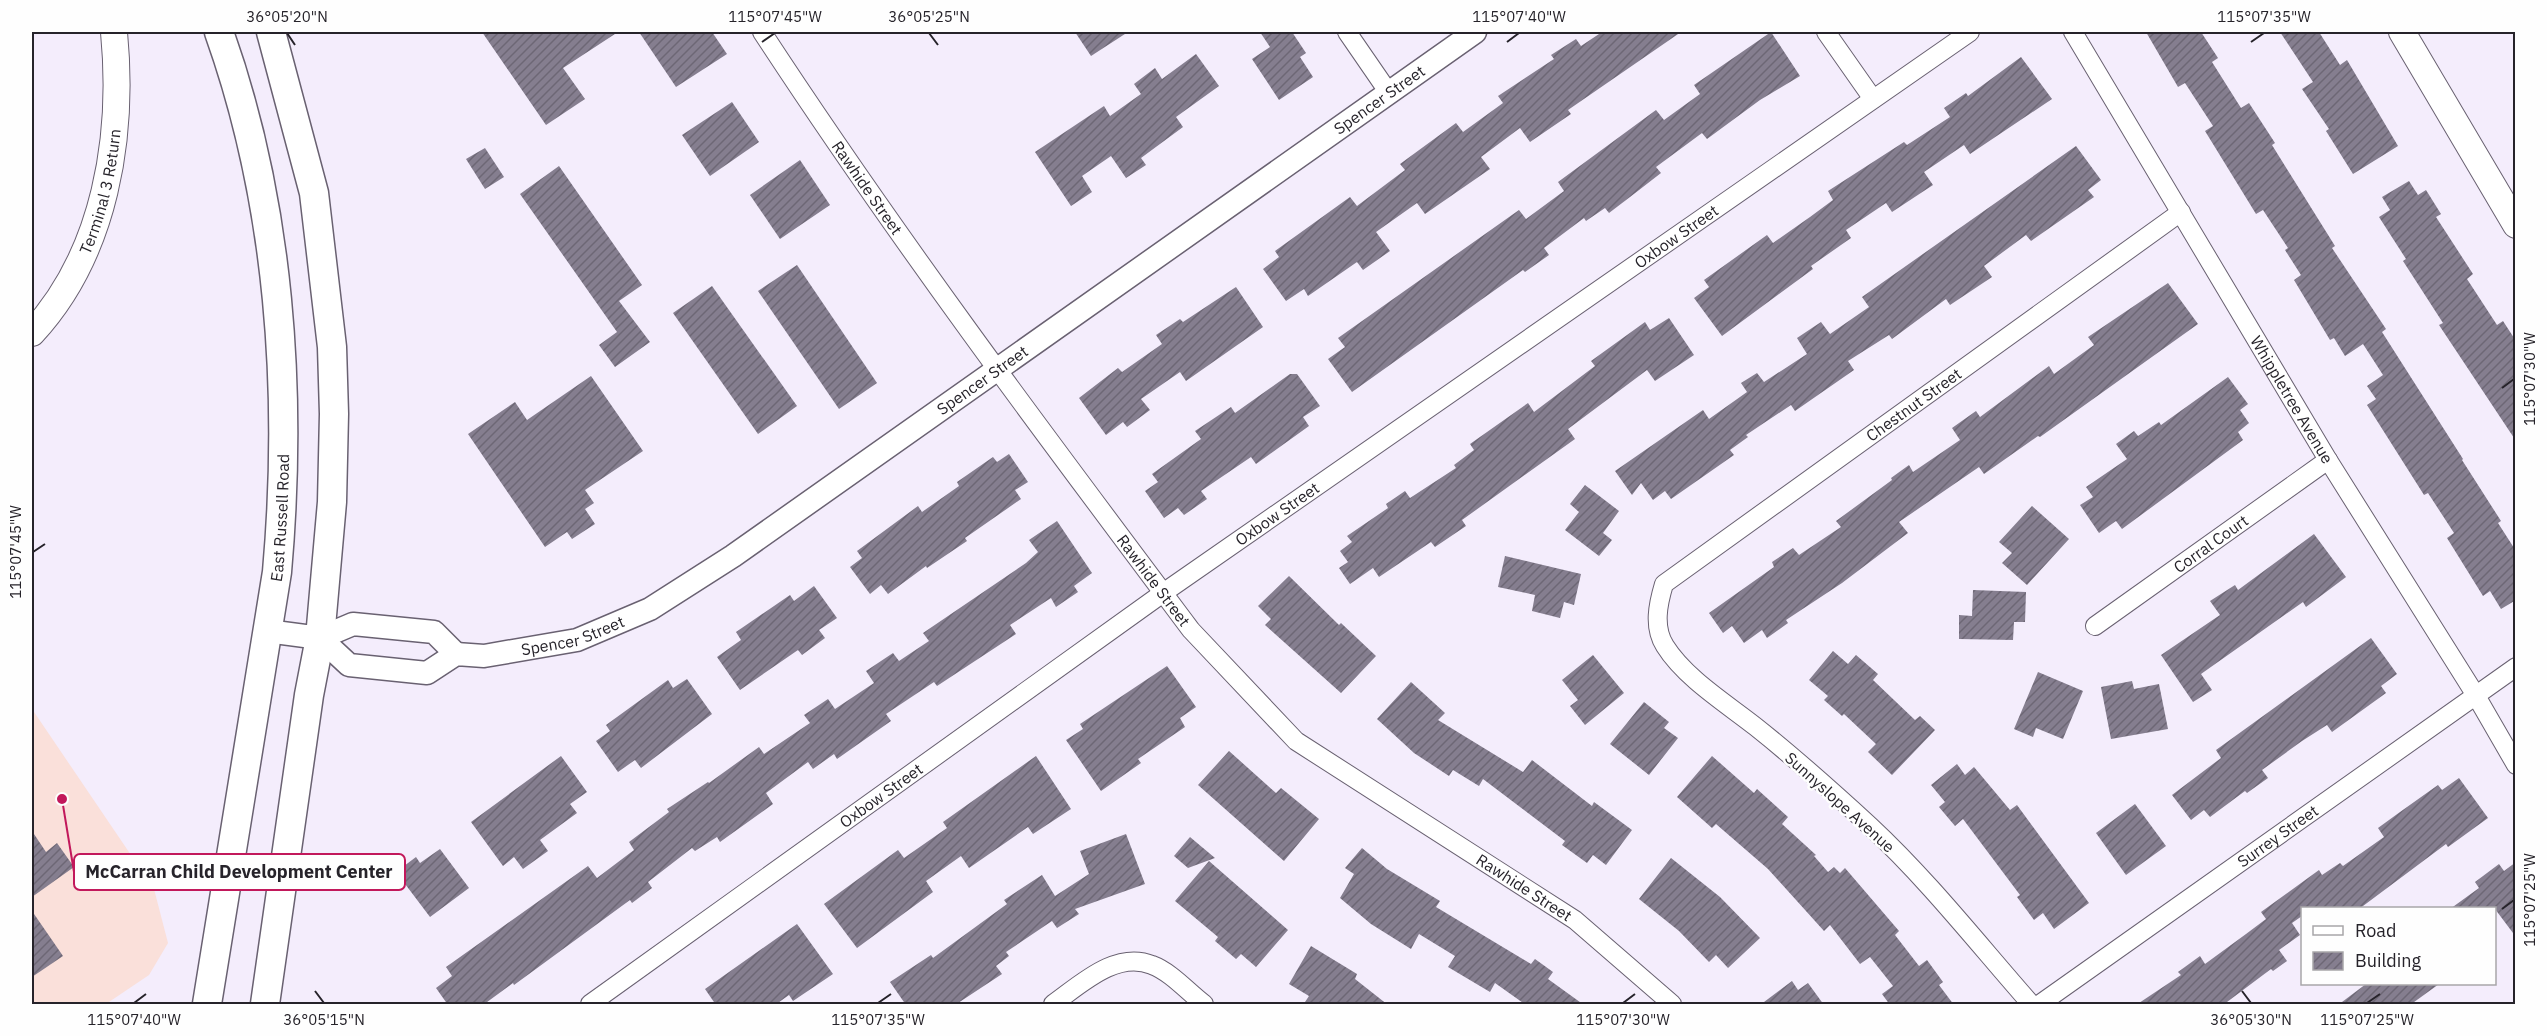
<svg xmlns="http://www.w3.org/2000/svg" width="2547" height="1036" font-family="'IBM Plex Sans',sans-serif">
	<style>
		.education { fill: #fae0da }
		.building { fill: url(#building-hatch) }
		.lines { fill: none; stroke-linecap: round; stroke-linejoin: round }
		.minor-casing { stroke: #696171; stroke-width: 20 }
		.tertiary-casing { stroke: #696171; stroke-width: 25 }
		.secondary-casing { stroke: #696171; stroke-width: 28 }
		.primary-casing { stroke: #696171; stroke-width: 31 }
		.minor { stroke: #fff; stroke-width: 18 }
		.tertiary { stroke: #fff; stroke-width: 22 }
		.secondary { stroke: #fff; stroke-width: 26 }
		.primary { stroke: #fff; stroke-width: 28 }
		.ticks { fill: none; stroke: #26232a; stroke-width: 2 }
		.labels { text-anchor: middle; stroke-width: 5; stroke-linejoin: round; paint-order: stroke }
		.street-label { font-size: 16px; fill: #26232a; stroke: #fefefe }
		.leader { fill: none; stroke: #c2185b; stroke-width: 2 }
		.callout-dot { fill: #c2185b; stroke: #fefefe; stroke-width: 2 }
		.callout { fill: #fefefe; stroke: #c2185b; stroke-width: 2 }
		.callout-label { font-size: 18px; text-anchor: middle; font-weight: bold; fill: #26232a }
		.neatline { fill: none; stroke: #26232a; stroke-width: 2 }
		.ticks-label { font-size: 15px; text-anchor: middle; fill: #26232a }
	</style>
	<defs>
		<pattern id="building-hatch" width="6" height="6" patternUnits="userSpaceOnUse" patternTransform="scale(1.5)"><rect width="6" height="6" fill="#857e8f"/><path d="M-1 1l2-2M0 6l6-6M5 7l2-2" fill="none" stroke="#6d6775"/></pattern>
	</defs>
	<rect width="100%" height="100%" fill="#f4edfc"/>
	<path class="education" d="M32 709 154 889 168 943 149 975 106 1004H32Z"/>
	<g class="building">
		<path d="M482 32H618L563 68 585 99 546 125Z"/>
		<path d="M639 32H712L727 54 676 87Z"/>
		<path d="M1075 32H1128L1091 56Z"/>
		<path d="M1260 32H1292L1306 53 1300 57 1313 77 1279 100 1252 59 1270 47Z"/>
		<path d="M1602 32H1681L1568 110 1571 114 1530 142 1520 128 1481 157 1490 169 1425 214 1417 203 1376 232 1390 251 1363 270 1357 262 1308 296 1304 289 1286 301 1263 269 1279 257 1275 251 1350 197 1357 206 1405 170 1400 164 1456 123 1463 132 1503 103 1498 96 1554 59 1551 55 1576 39 1581 46Z"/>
		<path d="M1771 32 1800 76 1760 100 1707 139 1702 133 1656 167 1661 173 1630 197 1609 213 1605 208 1586 221 1584 218 1544 248 1549 255 1525 272 1523 270 1352 392 1328 359 1345 347 1338 338 1519 210 1526 219 1564 191 1558 182 1656 110 1664 120 1700 94 1694 85Z"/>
		<path d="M2146 32H2201L2218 58 2212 62 2241 108 2249 103 2275 143 2272 145 2335 246 2332 248 2386 329 2382 332 2463 459 2462 460 2501 521 2498 523 2516 551V600L2501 609 2490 591 2483 596 2447 538 2454 533 2428 493 2424 495 2367 405 2376 399 2367 386 2383 375 2363 344 2345 356 2334 338 2330 340 2294 280 2301 275 2285 250 2288 248 2263 210 2256 214 2205 131 2213 126 2185 83 2178 87Z"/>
		<path d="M2280 32H2319L2340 65 2347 60 2398 146 2353 174 2326 131 2329 129 2302 89 2313 82Z"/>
		<path d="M1196 54 1219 86 1176 117 1183 127 1141 158 1146 165 1126 178 1111 156 1082 176 1092 192 1071 206 1035 152 1104 106 1110 116 1141 94 1134 84 1155 68 1162 79Z"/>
		<path d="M2021 57 2052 99 1970 154 1964 145 1924 172 1933 185 1892 212 1886 203 1846 230 1851 238 1811 266 1813 269 1722 336 1694 298 1709 287 1704 280 1767 235 1773 243 1810 217 1833 200 1828 191 1904 142 1907 145 1950 117 1944 108 1966 93 1968 96Z"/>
		<path d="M732 102 759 142 710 176 682 135Z"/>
		<path d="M2076 146 2101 180 2088 190 2094 197 2031 241 2026 235 1984 266 1992 277 1950 305 1946 299 1892 339 1889 335 1848 361 1854 370 1795 411 1791 405 1746 435 1748 437 1730 450 1734 455 1671 499 1665 491 1653 500 1641 483 1632 495 1615 471 1703 410 1709 419 1747 392 1741 383 1757 373 1764 382 1807 354 1797 338 1821 322 1830 334 1869 307 1862 297Z"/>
		<path d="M485 148 504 177 485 189 466 159Z"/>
		<path d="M800 160 830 205 780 239 750 195Z"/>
		<path d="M559 166 642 285 619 301 650 342 615 367 599 345 617 332 520 194Z"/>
		<path d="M2409 181 2418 195 2426 190 2441 214 2436 217 2473 274 2467 279 2497 325 2503 321 2516 341V441L2439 325 2443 323 2403 261 2406 259 2379 217 2390 210 2382 197Z"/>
		<path d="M797 265 877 383 839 409 758 291Z"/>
		<path d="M2168 283 2198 324 2040 437 2038 436 1984 474 1979 467 1899 522 1908 533 1842 583 1786 620 1788 623 1767 638 1762 630 1744 643 1732 626 1723 633 1709 613 1774 567 1772 562 1793 548 1799 555 1841 527 1836 521 1892 480 1891 478 1909 465 1913 472 1960 440 1952 428 1976 411 1980 417 2049 366 2054 374 2094 345 2088 337Z"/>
		<path d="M712 286 797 406 758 434 673 313Z"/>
		<path d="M1236 287 1263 327 1186 381 1180 372 1141 399 1150 410 1127 427 1123 422 1106 435 1079 398 1118 368 1122 372 1162 344 1156 335 1180 319 1183 322Z"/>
		<path d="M1669 318 1694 355 1655 381 1647 370 1568 429 1575 439 1462 520 1466 526 1435 547 1431 542 1379 577 1373 568 1350 584 1339 568 1348 562 1340 551 1352 542 1347 536 1388 508 1386 504 1405 491 1410 498 1456 468 1454 465 1474 450 1470 444 1528 403 1534 412 1595 366 1591 361 1645 322 1650 330Z"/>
		<path d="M1290 374H1297L1320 406 1303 417 1309 426 1256 464 1251 457 1201 491 1207 499 1184 515 1178 508 1164 518 1145 491 1158 482 1152 474 1201 439 1195 431 1231 407 1235 413Z"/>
		<path d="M591 376 643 451 585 490 594 503 585 509 595 524 572 539 567 532 545 547 468 434 515 402 527 420Z"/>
		<path d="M2228 377 2248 404 2240 410 2249 423 2238 432 2243 440 2122 529 2116 521 2099 533 2080 505 2093 497 2086 487 2127 459 2116 444 2134 431 2138 436 2159 422 2161 425Z"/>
		<path d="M1009 454 1028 482 1015 490 1021 499 965 538 967 541 927 568 926 566 888 594 881 585 870 594 850 567 862 558 857 551 918 506 922 512 959 486 957 482 993 457 997 462Z"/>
		<path d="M1585 485 1619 511 1603 533 1612 540 1599 556 1565 530 1579 512 1570 504Z"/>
		<path d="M2032 506 2069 539 2027 585 2002 563 2012 553 1999 542Z"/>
		<path d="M1057 521 1092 573 1074 586 1078 592 1056 607 1051 598 1010 625 1016 634 937 686 934 682 886 714 891 721 837 759 834 754 813 769 808 762 766 793 773 804 720 842 717 837 695 851 692 848 648 882 652 888 632 903 630 900 514 985 513 983 483 1005H448L436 988 452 976 446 967 588 866 597 878 634 850 629 842 669 812 667 809 708 782 709 783 759 747 764 754 810 723 804 715 828 699 835 709 874 683 866 671 893 653 899 661 929 641 923 633 1026 563 1038 552 1029 540Z"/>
		<path d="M2314 534 2346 577 2306 607 2303 602 2201 674 2212 690 2193 702 2161 655 2220 615 2210 601 2235 585 2238 590Z"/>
		<path d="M1505 556 1581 574 1574 605 1564 602 1560 618 1532 611 1535 595 1498 587Z"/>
		<path d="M1289 576 1339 625 1341 623 1376 656 1341 693 1265 625 1271 619 1258 606Z"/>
		<path d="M814 586 837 618 819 630 825 638 802 655 798 650 740 690 717 657 741 640 736 632 790 595 794 601Z"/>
		<path d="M1973 590 2026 592 2025 622H2014L2013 640 1959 639V615L1972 616Z"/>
		<path d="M2371 638 2397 674 2381 686 2386 693 2332 732 2327 725 2302 741 2262 770 2268 778 2247 793 2245 791 2210 817 2204 810 2191 820 2172 795 2221 758 2216 750Z"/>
		<path d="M1833 651 1848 664 1856 655 1878 674 1873 680 1915 720 1920 716 1935 730 1892 775 1868 752 1876 744 1844 714 1842 716 1824 700 1828 696 1809 680Z"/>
		<path d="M1593 655 1624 693 1585 725 1570 706 1578 700 1562 680Z"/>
		<path d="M1167 666 1196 707 1180 718 1185 727 1138 759 1141 763 1101 791 1066 740 1083 729 1080 724Z"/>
		<path d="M2038 672 2083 691 2063 739 2036 728 2033 737 2014 729Z"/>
		<path d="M687 679 712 714 641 768 635 760 618 772 596 741 610 731 606 725 668 680 673 688Z"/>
		<path d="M2132 681 2134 689 2159 684 2168 729 2111 739 2101 687Z"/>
		<path d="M1411 682 1445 713 1438 720 1523 772 1532 760 1592 806 1594 802 1632 830 1606 865 1593 855 1587 863 1562 845 1565 841 1483 779 1479 786 1453 770 1449 776 1414 753 1377 719Z"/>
		<path d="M1644 702 1669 722 1664 728 1678 738 1649 775 1610 744Z"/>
		<path d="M1229 751 1276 793 1281 788 1319 819 1284 861 1198 785Z"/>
		<path d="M561 756 587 792 570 804 577 813 540 840 548 851 523 869 514 857 503 866 471 822Z"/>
		<path d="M1036 756 1071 809 1033 834 1028 827 969 868 961 856 926 881 933 892 857 948 824 904 898 850 904 858 947 828 943 822Z"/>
		<path d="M1712 756 1754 793 1757 789 1788 817 1782 824 1816 855 1814 856 1828 872 1834 867 1840 873 1845 868 1899 931 1895 935 1919 966 1927 960 1943 982 1939 985 1954 1005H1890L1882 994 1893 986 1870 957 1860 964 1830 925 1824 931 1768 869 1716 824 1712 828 1677 797Z"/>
		<path d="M1957 764 1965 775 1974 767 2010 810 2017 805 2089 903 2054 929 2043 913 2034 920 2017 897 2020 895 1963 819 1955 826 1939 807 1945 802 1931 785Z"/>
		<path d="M2459 778 2488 818 2448 847 2446 844 2359 909H2302V916L2292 923 2300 935 2279 950 2287 961 2273 971 2271 969 2223 1005H2136L2181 975 2178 972 2200 956 2205 964 2246 934 2266 919 2261 912 2319 870 2322 875 2340 863 2343 866 2384 837 2378 828 2400 812 2438 785 2442 790Z"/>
		<path d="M2135 804 2166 846 2126 875 2096 833Z"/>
		<path d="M32 831 46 852 57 843 74 867 32 897Z"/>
		<path d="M1126 834 1145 884 1075 909 1079 914 1057 928 1052 921 1006 952 1009 956 996 966 1002 974 955 1005H906L890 982 931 955 933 958 1007 904 1004 900 1042 875 1055 896 1089 874 1080 851Z"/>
		<path d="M1190 837 1215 858 1188 868 1174 856Z"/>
		<path d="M1362 848 1387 869 1440 901 1436 907 1531 964 1535 959 1553 972 1548 979 1584 1005H1526L1495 983 1490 992 1448 967 1455 956 1419 934 1411 949 1371 924 1340 898 1354 874 1345 868Z"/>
		<path d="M440 849 469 888 430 917 396 872 416 857 420 863Z"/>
		<path d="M1671 858 1720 897 1760 938 1728 968 1716 955 1709 962 1679 931 1639 899Z"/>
		<path d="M1209 861 1288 930 1256 967 1241 954 1236 959 1215 941 1218 937 1175 901Z"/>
		<path d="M2516 862V937L2495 909H2450L2479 888 2475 882 2499 864 2504 871Z"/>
		<path d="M32 911 63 956 32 977Z"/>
		<path d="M797 924 833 974 793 1001 789 995 775 1005H716L705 989Z"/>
		<path d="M1311 946 1357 974 1355 979 1388 1005H1303L1309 996 1289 984Z"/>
		<path d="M1792 981 1798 990 1808 983 1824 1005H1760Z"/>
		<path d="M2366 984H2439L2410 1005H2338Z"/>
	</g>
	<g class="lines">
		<g class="minor-casing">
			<g id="minor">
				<path id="s1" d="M762 32C896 237 1044 434 1191 630L1296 741 1575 920 1672 1004"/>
				<path d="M1347 32 1389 93"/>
				<path d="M1826 32 1873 99"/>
				<path id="s2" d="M2073 32 2328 460 2475 694 2516 765"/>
				<path id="s3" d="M2095 626 2328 460"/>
				<path id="s4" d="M590 1004 1163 593 1970 32"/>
				<path d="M1053 1004C1080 985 1116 950 1152 965 1171 972 1188 992 1204 1004"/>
				<path id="s5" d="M2031 1004C1979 945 1928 880 1870 826 1833 792 1795 758 1756 727 1727 704 1685 678 1665 646 1653 627 1658 604 1664 584L2181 212"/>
				<path id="s6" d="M2040 1004 2516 667"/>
			</g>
		</g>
		<g class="tertiary-casing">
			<g id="tertiary">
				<path d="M267 631 320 638 353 624 434 632 456 654"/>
				<path id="s7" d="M320 638 349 665 427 673 456 654 484 656 577 640 650 609 733 556 1475 32"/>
			</g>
		</g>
		<g class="secondary-casing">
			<g id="secondary">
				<path d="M2402 32 2516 225"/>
				<path id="s8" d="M32 333C106 253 124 136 114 32"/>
			</g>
		</g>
		<g class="primary-casing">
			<g id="primary">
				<path id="s9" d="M207 1004 277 572C293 392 280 203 219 32"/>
				<path d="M265 1004 309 695 320 638 332 502 334 414 332 347 314 193 271 32"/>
			</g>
		</g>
		<use href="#minor" class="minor"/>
		<use href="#tertiary" class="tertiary"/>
		<use href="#secondary" class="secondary"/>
		<use href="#primary" class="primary"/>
	</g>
	<path class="ticks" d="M287 33 295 45M929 33 938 45M762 42 775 33M1507 42 1519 33M2251 42 2264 33M2502 388 2514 379M33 552 45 544M2502 909 2514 900M315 991 324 1003M2242 991 2251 1003M134 1003 146 994M878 1003 891 994M1623 1003 1635 994M2367 1003 2380 994"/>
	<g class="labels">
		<g class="street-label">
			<text dy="6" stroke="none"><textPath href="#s7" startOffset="1244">Spencer Street</textPath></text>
			<text dy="6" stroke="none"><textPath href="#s1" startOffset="188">Rawhide Street</textPath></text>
			<text dy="6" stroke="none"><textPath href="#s8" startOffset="160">Terminal 3 Return</textPath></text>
			<text dy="6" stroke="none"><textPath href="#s4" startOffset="1330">Oxbow Street</textPath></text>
			<text dy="6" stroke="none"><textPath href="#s7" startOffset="758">Spencer Street</textPath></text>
			<text dy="6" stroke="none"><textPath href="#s2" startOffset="428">Whippletree Avenue</textPath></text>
			<text dy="6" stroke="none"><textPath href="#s5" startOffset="885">Chestnut Street</textPath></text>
			<text dy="6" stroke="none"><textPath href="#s4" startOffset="844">Oxbow Street</textPath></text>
			<text dy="6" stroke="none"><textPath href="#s9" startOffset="492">East Russell Road</textPath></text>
			<text dy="6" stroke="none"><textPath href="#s3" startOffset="142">Corral Court</textPath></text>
			<text dy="6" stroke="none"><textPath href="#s1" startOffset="674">Rawhide Street</textPath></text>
			<text dy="6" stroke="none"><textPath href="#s7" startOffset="272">Spencer Street</textPath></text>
			<text dy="6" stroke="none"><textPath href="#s4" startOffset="358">Oxbow Street</textPath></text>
			<text transform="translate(1840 802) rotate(42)" y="6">Sunnyslope Avenue</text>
			<text dy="6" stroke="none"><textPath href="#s6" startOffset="291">Surrey Street</textPath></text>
			<text dy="6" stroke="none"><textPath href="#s1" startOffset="1160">Rawhide Street</textPath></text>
		</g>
	</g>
	<path class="leader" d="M62 799L74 872"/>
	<circle class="callout-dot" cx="62" cy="799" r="6"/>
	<rect class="callout" x="74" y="854" width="331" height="36" rx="6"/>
	<g class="callout-label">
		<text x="239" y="878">McCarran Child Development Center</text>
	</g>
	<rect width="2547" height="1036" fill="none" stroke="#fefefe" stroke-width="66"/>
	<rect x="2301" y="907" width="195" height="78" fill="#fefefe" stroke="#a8a6a9" stroke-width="1.5"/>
	<rect x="2313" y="926" width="30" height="9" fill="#ffffff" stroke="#a8a6a9" stroke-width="1.5"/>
	<text x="2355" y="937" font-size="18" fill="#26232a">Road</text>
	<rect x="2313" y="952" width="30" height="18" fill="url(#building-hatch)" stroke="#a8a6a9" stroke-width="1.5"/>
	<text x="2355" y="967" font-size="18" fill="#26232a">Building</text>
	<rect x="33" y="33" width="2481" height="970" class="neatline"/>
	<g class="ticks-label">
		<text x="287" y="22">36°05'20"N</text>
		<text x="775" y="22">115°07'45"W</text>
		<text x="929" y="22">36°05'25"N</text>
		<text x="1519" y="22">115°07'40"W</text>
		<text x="2264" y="22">115°07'35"W</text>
		<text transform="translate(2530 379) rotate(-90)" y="5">115°07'30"W</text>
		<text transform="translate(16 552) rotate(-90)" y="5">115°07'45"W</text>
		<text transform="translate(2530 900) rotate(-90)" y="5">115°07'25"W</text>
		<text x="134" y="1025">115°07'40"W</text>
		<text x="324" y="1025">36°05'15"N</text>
		<text x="878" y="1025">115°07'35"W</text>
		<text x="1623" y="1025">115°07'30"W</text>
		<text x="2251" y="1025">36°05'30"N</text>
		<text x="2367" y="1025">115°07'25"W</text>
	</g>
</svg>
